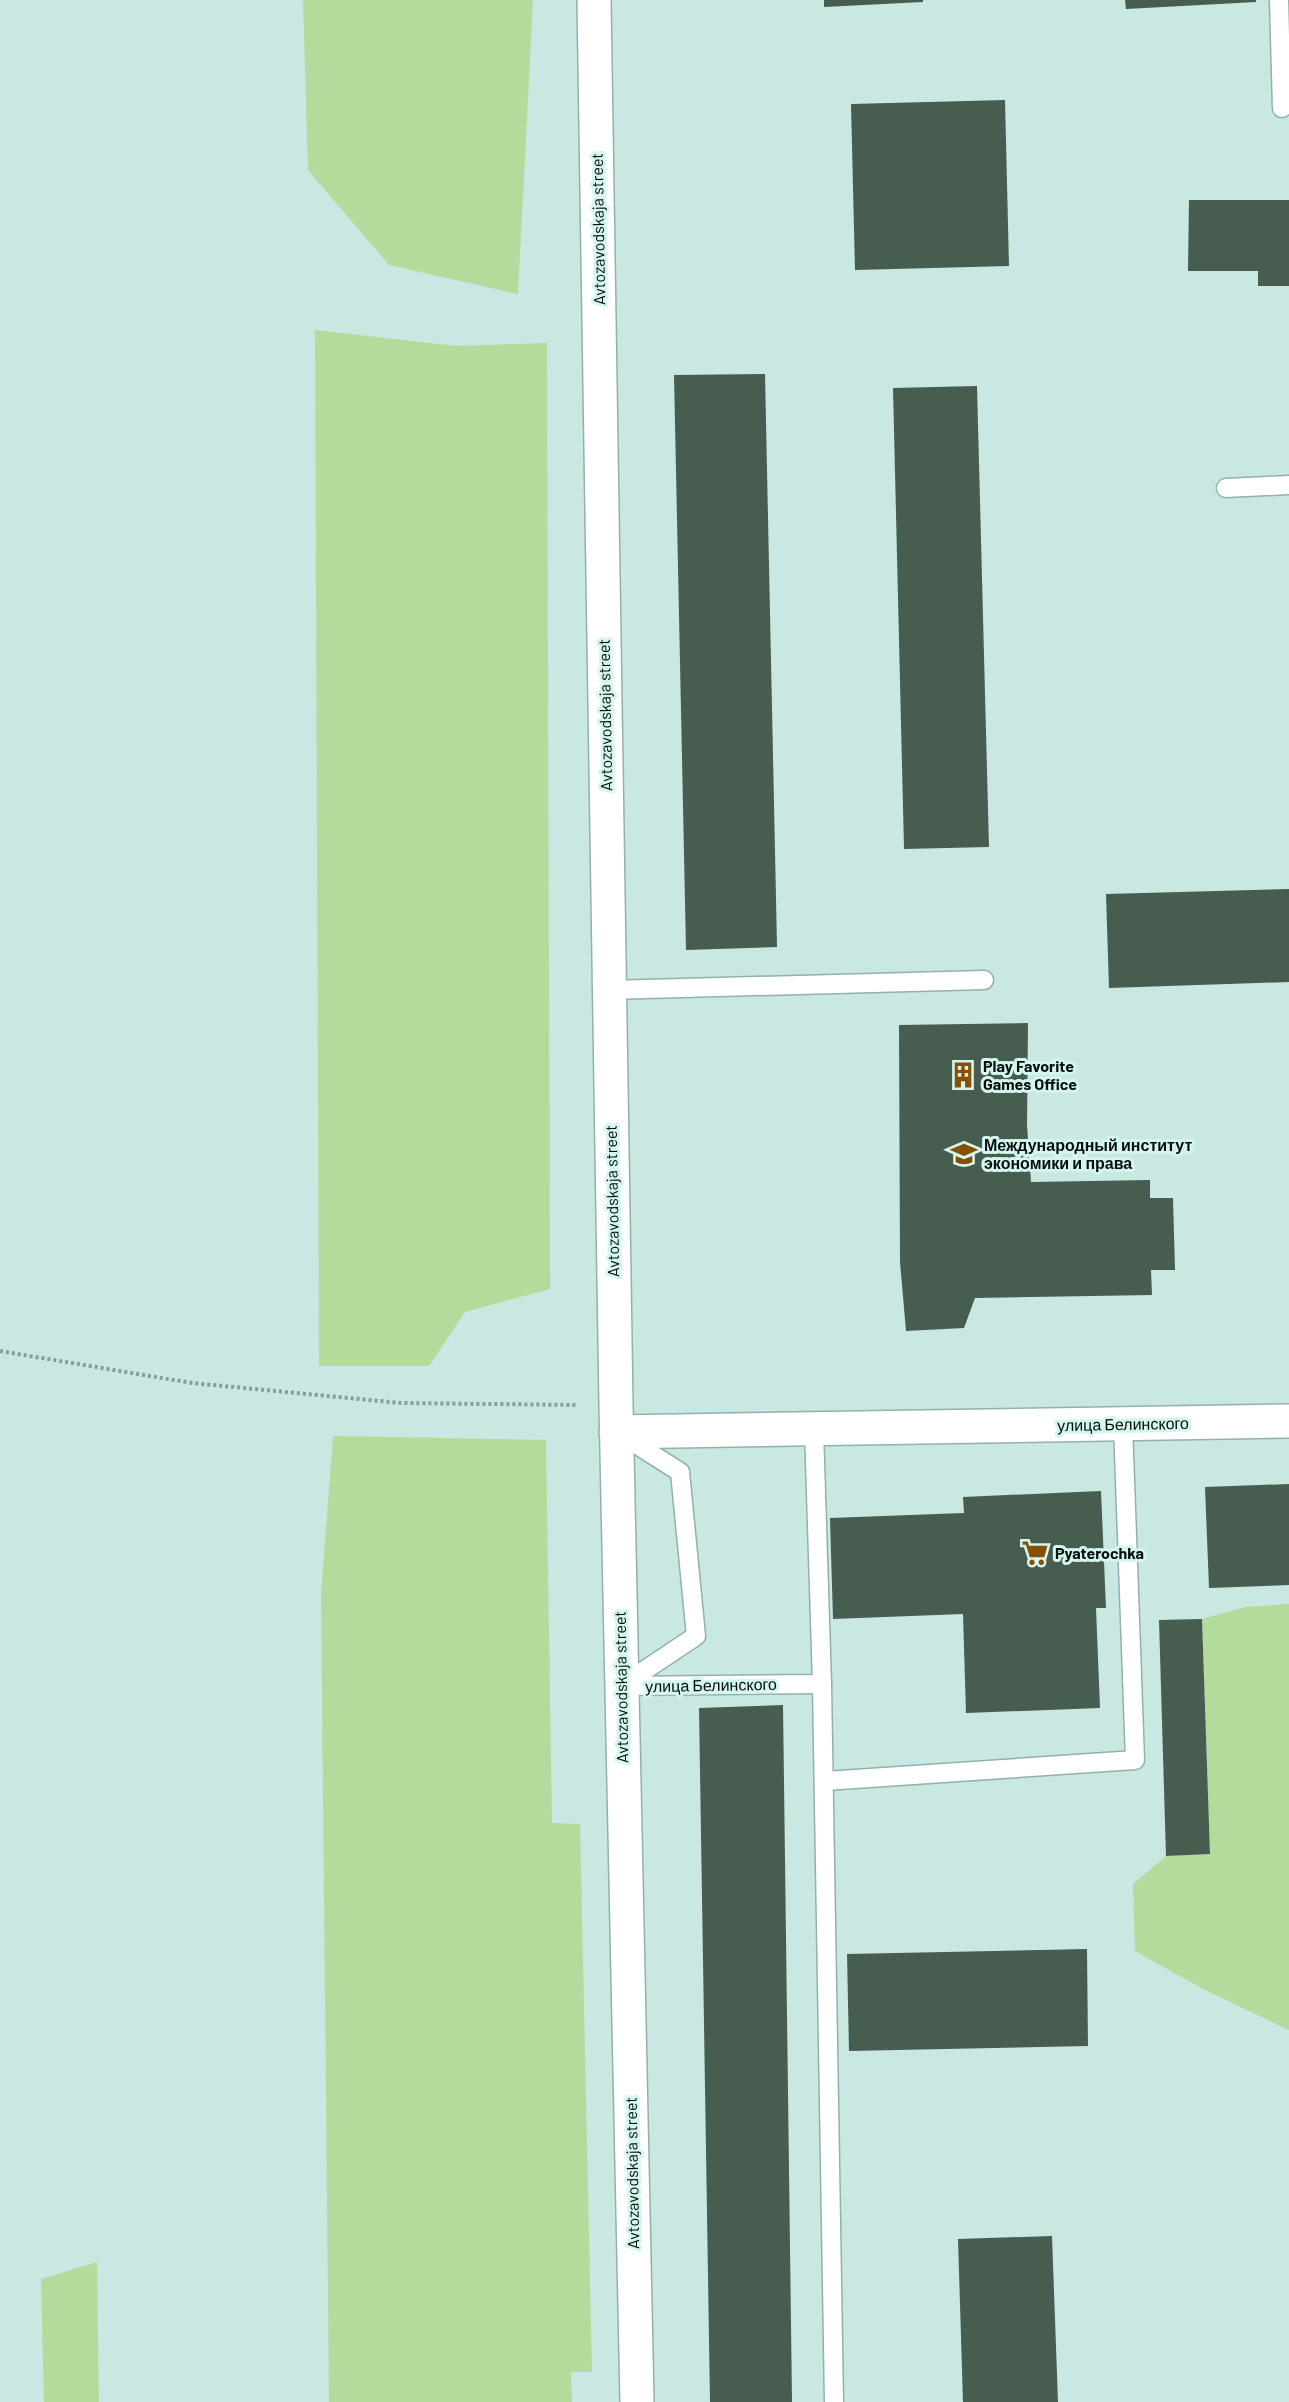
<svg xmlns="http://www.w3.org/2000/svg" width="1289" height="2402" font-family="Barlow,sans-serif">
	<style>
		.green { fill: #b3db9c }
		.building { fill: #465d4f }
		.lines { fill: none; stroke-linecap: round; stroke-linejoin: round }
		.lane-casing { stroke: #93b1ab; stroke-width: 21 }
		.street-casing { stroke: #93b1ab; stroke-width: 36 }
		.path { stroke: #869e99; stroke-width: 4; stroke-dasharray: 3 3; stroke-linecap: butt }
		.lane { stroke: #fff; stroke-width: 18 }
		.street { stroke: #fff; stroke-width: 33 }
		.labels { text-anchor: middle; stroke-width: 6; stroke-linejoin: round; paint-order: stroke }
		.street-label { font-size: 16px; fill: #040e0c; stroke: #d5f6ee }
		.poi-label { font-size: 16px; font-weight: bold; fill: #040e0c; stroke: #d5f6ee; text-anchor: start }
	</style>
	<rect width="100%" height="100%" fill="#c8e8e1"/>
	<g class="green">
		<path d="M303 0H533L518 294 389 265 308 170Z"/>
		<path d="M315 330 456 346 547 343 550 1289 465 1312 429 1366H319Z"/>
		<path d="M333 1436 546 1440 552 1823 580 1824 592 2372H571L572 2402H329L321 1594Z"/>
		<path d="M1289 1604V2030L1203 1989 1135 1951 1133 1884 1166 1856 1210 1854 1202 1619 1245 1607Z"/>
		<path d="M97 2262 99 2402H44L41 2279Z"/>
	</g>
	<g class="building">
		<path d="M824 0H923V2L824 7Z"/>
		<path d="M1125 0H1256V2L1126 9Z"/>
		<path d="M1005 100 1009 266 855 270 851 104Z"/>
		<path d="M1189 200H1289V286H1258V271H1188Z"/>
		<path d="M765 374 777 947 686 950 674 375Z"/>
		<path d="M977 386 989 847 904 849 893 388Z"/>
		<path d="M1289 889V982L1109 988 1106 894Z"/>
		<path d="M1028 1023 1027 1125 1031 1182 1150 1180V1198H1173L1175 1270H1151L1152 1295 975 1298 964 1328 906 1331 900 1262 899 1025Z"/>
		<path d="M1289 1484V1585L1209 1588 1205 1487Z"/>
		<path d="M1101 1491 1106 1608H1096L1100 1708 966 1713 963 1614 833 1619 830 1518 964 1513 963 1497Z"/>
		<path d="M1202 1619 1210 1854 1166 1856 1159 1620Z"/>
		<path d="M783 1705 792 2402H710L699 1708Z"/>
		<path d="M1087 1949 1088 2046 849 2051 847 1954Z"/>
		<path d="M1052 2236 1058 2402H963L958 2239Z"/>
	</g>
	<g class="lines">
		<g class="lane-casing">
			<g id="lane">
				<path d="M1279 0 1282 108"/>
				<path d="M1226 488 1289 485"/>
				<path d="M609 990 984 980"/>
				<path d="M623 1436 680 1472 696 1636 621 1686 822 1684 814 1429"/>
				<path d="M822 1684 834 2402"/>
				<path d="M825 1781 1135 1760 1123 1424"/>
			</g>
		</g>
		<g class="street-casing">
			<g id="street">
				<path d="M594 0 616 1405 637 2402"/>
				<path d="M616 1432 1289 1421"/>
			</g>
		</g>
		<path class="path" d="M0 1351 192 1383 401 1403 578 1405"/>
		<use href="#lane" class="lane"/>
		<use href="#street" class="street"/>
	</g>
	<defs>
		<g id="building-bare" transform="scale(2.07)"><path d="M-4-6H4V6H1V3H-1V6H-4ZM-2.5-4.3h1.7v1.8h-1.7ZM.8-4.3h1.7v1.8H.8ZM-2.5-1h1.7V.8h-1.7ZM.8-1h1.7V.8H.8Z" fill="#875000" stroke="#d5f6ee" stroke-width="2.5" paint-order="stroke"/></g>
		<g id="university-bare" transform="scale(2.07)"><path d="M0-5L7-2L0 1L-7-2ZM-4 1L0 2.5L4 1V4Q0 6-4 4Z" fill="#875000" stroke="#d5f6ee" stroke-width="2.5" paint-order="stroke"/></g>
		<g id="supermarket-bare" transform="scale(2.07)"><path d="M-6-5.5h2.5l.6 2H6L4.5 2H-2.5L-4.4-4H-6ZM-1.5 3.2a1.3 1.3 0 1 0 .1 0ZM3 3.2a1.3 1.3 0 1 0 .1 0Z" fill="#875000" stroke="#d5f6ee" stroke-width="2.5" paint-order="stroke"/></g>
	</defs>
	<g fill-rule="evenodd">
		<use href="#building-bare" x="963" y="1075"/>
		<use href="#university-bare" x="964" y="1154"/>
		<use href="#supermarket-bare" x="1035" y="1553"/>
	</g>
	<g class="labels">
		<g class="street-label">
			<text transform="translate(598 229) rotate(-91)" y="6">Avtozavodskaja street</text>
			<text transform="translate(605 715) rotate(-91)" y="6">Avtozavodskaja street</text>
			<text transform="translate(612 1201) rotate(-91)" y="6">Avtozavodskaja street</text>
			<text transform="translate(1123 1424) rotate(-1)" y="6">улица Белинского</text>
			<text transform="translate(711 1685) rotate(-1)" y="6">улица Белинского</text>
			<text transform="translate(621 1687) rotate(-91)" y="6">Avtozavodskaja street</text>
			<text transform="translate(632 2173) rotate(-91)" y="6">Avtozavodskaja street</text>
		</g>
		<g class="poi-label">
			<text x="983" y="1072">Play Favorite<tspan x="983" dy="18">Games Office</tspan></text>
			<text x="984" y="1151">Международный институт<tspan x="984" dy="18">экономики и права</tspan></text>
			<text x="1055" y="1559">Pyaterochka</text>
		</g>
	</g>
</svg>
